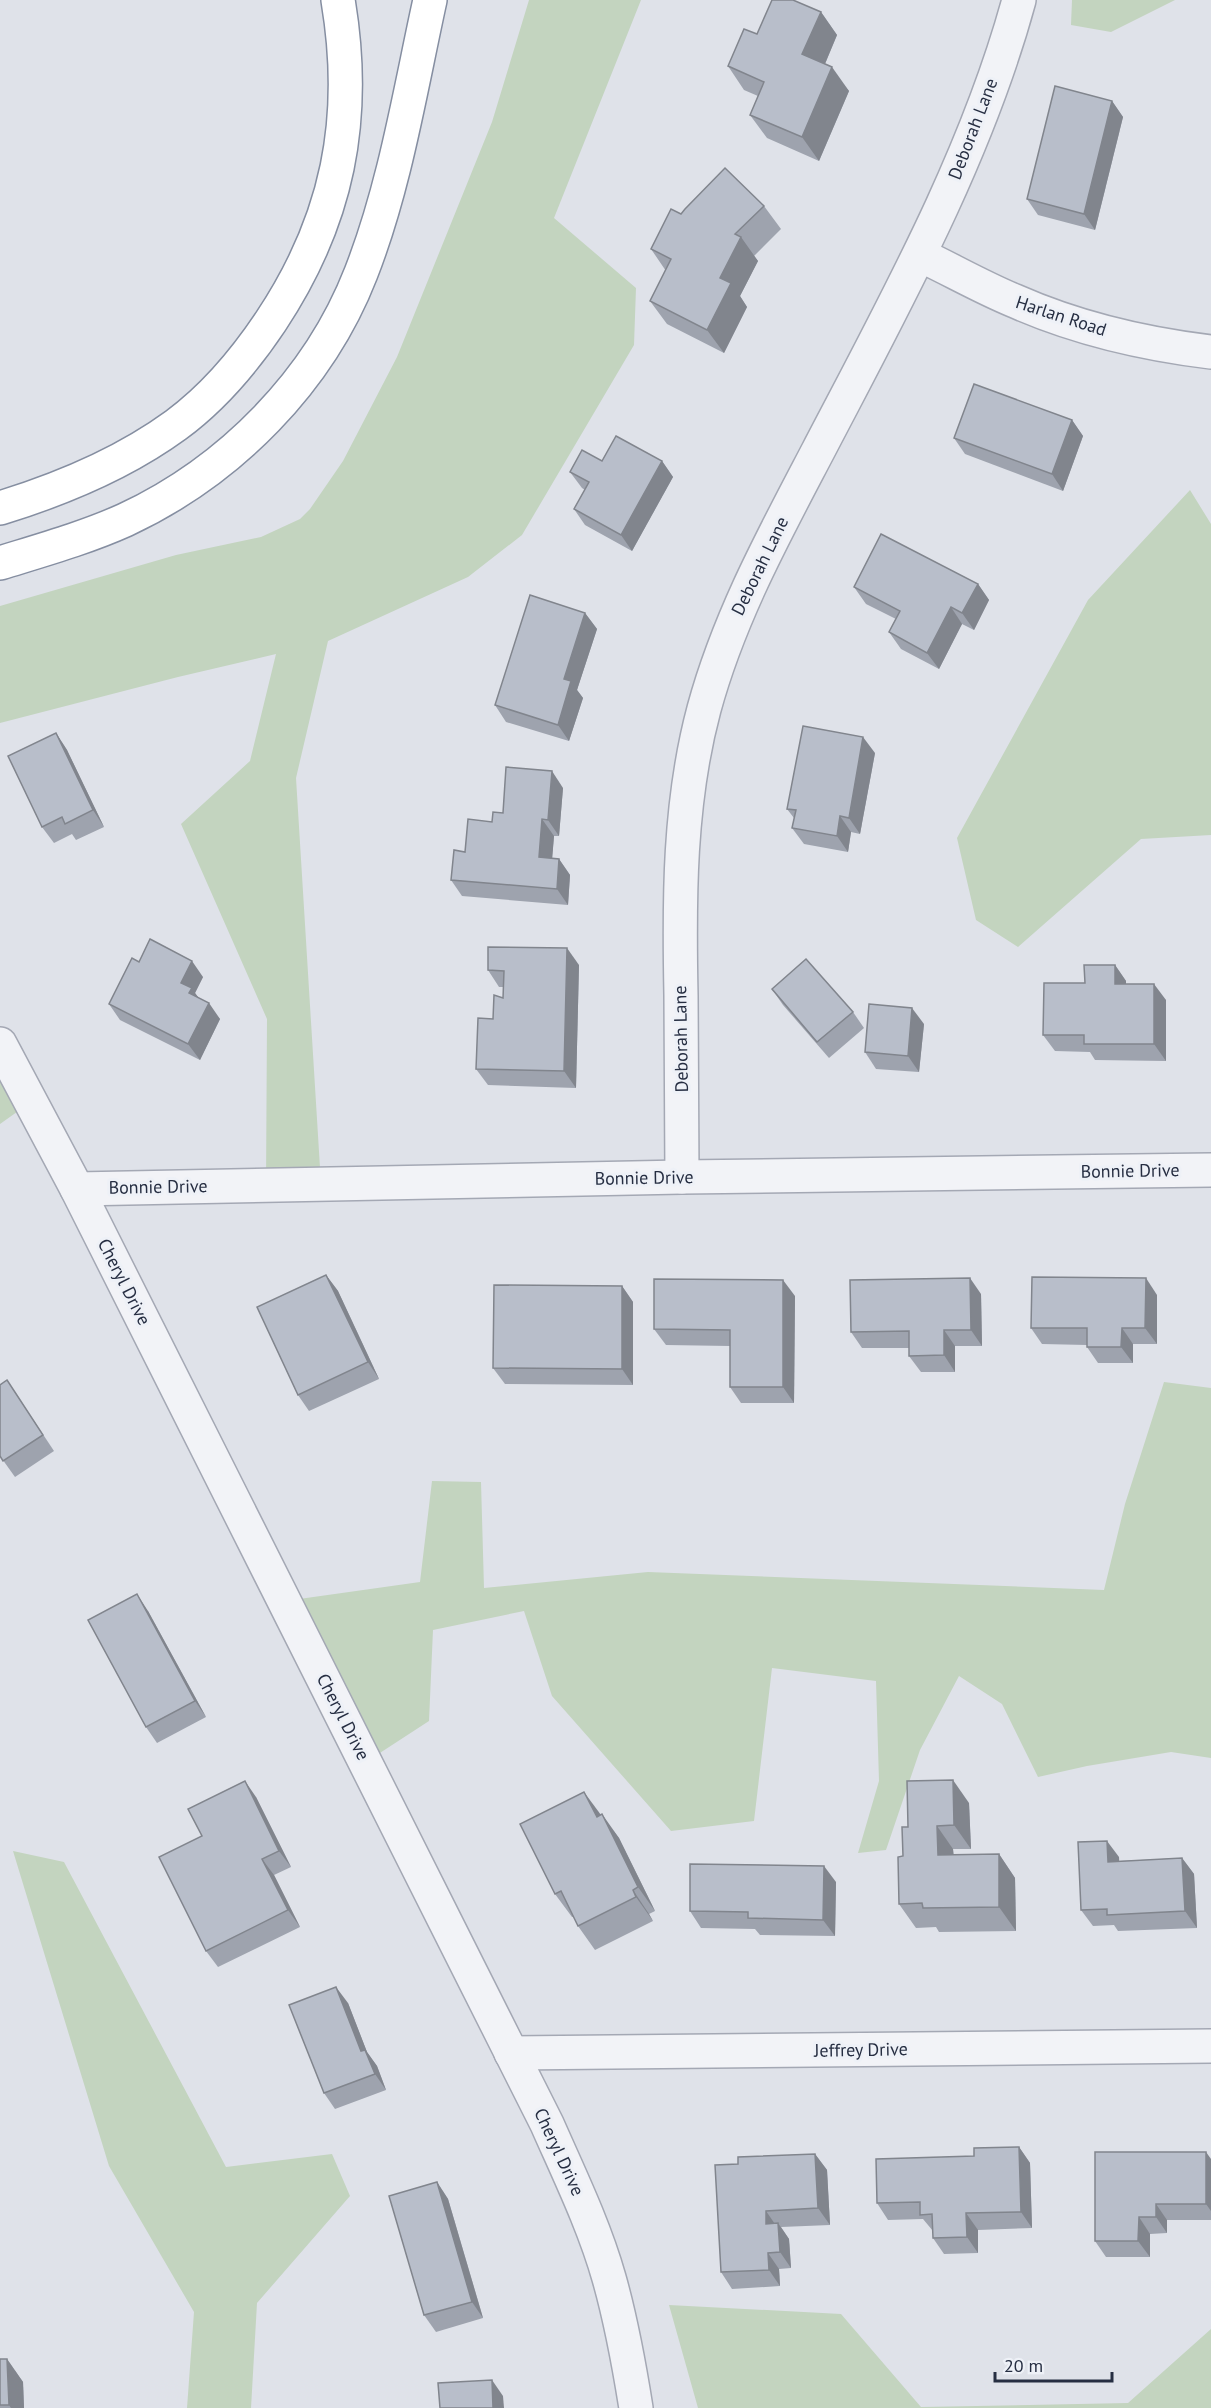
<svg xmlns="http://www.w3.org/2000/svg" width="1211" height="2408" font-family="'PT Sans',sans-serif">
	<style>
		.green { fill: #c3d4bf }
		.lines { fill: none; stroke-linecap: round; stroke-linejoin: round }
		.minor-casing { stroke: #a4a8b4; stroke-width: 36 }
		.motorway-casing { stroke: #858ea1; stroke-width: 36 }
		.minor { stroke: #f2f3f7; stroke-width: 33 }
		.motorway { stroke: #fff; stroke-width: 33 }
		.wall { fill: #9ea3ae }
		.shaded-wall { fill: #81858d }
		.building { fill: #b8beca; stroke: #81858d; stroke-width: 1.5 }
		.labels { text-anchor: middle; stroke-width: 6; stroke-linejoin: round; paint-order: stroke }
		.street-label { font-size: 18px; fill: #262e42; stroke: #eef1f7 }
	</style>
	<rect width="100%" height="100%" fill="#dfe2e9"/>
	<g class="green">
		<path d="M529 0H641L554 218 636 288 634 345 522 535 468 577 328 641 296 778 321 1184 266 1185 267 1019 181 824 250 761 276 654 178 677 0 723V606L176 555 261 537 300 519 310 509 343 461 397 357 492 122Z"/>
		<path d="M1072 0H1175L1111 32 1071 25Z"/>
		<path d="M1190 490 1211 524V835L1141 839 1018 947 976 920 957 838 1088 600Z"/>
		<path d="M0 1044 31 1102 0 1124Z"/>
		<path d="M1164 1382 1211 1388V1758L1171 1752 1087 1766 1038 1777 1002 1704 959 1676 920 1750 886 1850 858 1853 879 1781 876 1681 772 1668 754 1821 671 1831 552 1696 524 1611 433 1630 429 1721 366 1762 285 1601 420 1582 432 1481 481 1482 484 1588 648 1572 1104 1590 1125 1504Z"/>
		<path d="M13 1851 64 1862 226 2167 332 2154 350 2196 257 2303 251 2408H187L194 2312 109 2166Z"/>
		<path d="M669 2305 841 2314 921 2407 1128 2403 1211 2329V2408H698Z"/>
	</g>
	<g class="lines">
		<g class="minor-casing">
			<g id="minor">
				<path d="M920 255C952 270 983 288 1015 301 1076 328 1145 344 1211 352"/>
				<path d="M0 1044 77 1189 547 2124C569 2174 594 2225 609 2278 621 2320 629 2364 636 2408"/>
				<path d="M682 1177C682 1116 681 1055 681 995 679 899 679 802 704 709 729 617 774 535 818 451 893 307 976 158 1019 0"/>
				<path d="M77 1189 682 1177 1211 1170"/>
				<path d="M511 2053 1211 2046"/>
			</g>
		</g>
		<g class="motorway-casing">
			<g id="motorway">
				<path d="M0 508C62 489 124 463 176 425 214 397 245 360 271 321 338 220 358 119 338 0"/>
				<path d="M0 563C42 550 85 538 125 520 230 471 319 381 361 273 395 186 410 91 430 0"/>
			</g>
		</g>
		<use href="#minor" class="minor"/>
		<use href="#motorway" class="motorway"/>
	</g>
	<g class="wall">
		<path d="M821 12 837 35 825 64 849 91 819 161 767 138 750 115 758 96 744 90 728 66Z"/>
		<path d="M1112 101 1123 117 1095 230 1038 215 1027 199Z"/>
		<path d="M764 206 781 229 754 256 758 261 740 296 747 307 724 353 667 324 650 301 666 271 651 249 681 214Z"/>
		<path d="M1072 420 1083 436 1063 491 965 454 954 438Z"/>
		<path d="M602 461H662L673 477 632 551 585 525 574 509 585 490 582 488 570 472Z"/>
		<path d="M978 584 989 600 974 630 962 624 939 669 901 649 889 632 896 619 866 604 854 587Z"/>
		<path d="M585 613 597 629 577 690 583 698 569 741 506 722 495 705Z"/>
		<path d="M56 733 67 750 104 827 76 840 72 834 54 843 42 827Z"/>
		<path d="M875 753 860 834 851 832 848 852 804 844 792 828 794 818 787 809Z"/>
		<path d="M563 788 559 836H554L552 858 559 859 570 875 568 905 462 896 451 880 465 852 492 822Z"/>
		<path d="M139 962 203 977 195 993 198 997 220 1019 200 1060 120 1020 109 1004Z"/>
		<path d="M579 965 576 1088 488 1085 476 1069 493 1019 503 998V987H499L488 970Z"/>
		<path d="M1115 965 1126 981V984L1166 1000V1061L1095 1060 1090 1052 1055 1051 1043 1035 1085 983Z"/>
		<path d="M772 989 853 1012 864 1028 829 1058 783 1005Z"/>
		<path d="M924 1024 919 1072 876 1069 865 1052Z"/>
		<path d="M326 1275 338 1291 379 1379 309 1411 298 1395Z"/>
		<path d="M622 1286 633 1302V1385L505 1384 493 1368Z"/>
		<path d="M981 1294 982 1346H955V1372H921L909 1356V1348H862L851 1332Z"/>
		<path d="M1157 1295V1344H1133V1363H1098L1087 1347V1345L1042 1344 1031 1328Z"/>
		<path d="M795 1296 794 1403H741L730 1387V1346L666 1345 654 1329Z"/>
		<path d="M7 1380 54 1451 15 1477 0 1456Z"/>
		<path d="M148 1611 206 1717 157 1743 146 1727Z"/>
		<path d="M256 1797 291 1867 274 1875 300 1927 218 1967 206 1951 202 1836Z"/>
		<path d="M969 1803 971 1849H953L954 1855 999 1854 1015 1878 1016 1931 939 1932 936 1927 916 1928 899 1904 903 1856 908 1827Z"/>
		<path d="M601 1815 619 1838 655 1911 649 1914 653 1921 595 1950 578 1926 574 1917H572L555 1894Z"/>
		<path d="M1119 1857V1861L1182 1858 1194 1874 1197 1928 1118 1931 1114 1925 1093 1926 1081 1910Z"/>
		<path d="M836 1882 835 1936 760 1935 755 1929 701 1928 690 1911Z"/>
		<path d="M348 2003 367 2052 377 2066 386 2090 335 2109 324 2093Z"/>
		<path d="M1019 2147 1030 2163 1032 2228 978 2230V2253L944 2254 933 2238V2231L923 2219 888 2220 877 2203 974 2156Z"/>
		<path d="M815 2154 827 2170 830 2225 781 2227 789 2239 791 2268 779 2269 780 2286 732 2289 721 2272 738 2164Z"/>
		<path d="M1211 2159V2220H1167V2233L1150 2234V2257H1106L1095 2241Z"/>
		<path d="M437 2182 448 2199 483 2318 436 2332 424 2315Z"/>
		<path d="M0 2359H7L23 2382 24 2408H0Z"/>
	</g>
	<g class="shaded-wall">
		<path d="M821 12 837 35 819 78 802 54Z"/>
		<path d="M832 67 849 91 819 161 802 137Z"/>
		<path d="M1112 101 1123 117 1095 230 1084 214Z"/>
		<path d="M741 237 758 261 740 296 747 307 724 353 707 330 720 278Z"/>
		<path d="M1072 420 1083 436 1063 491 1052 474Z"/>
		<path d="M662 461 673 477 632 551 621 535Z"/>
		<path d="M978 584 989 600 974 630 962 613Z"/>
		<path d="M951 607 962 624 939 669 927 653Z"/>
		<path d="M585 613 597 629 577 690 583 698 569 741 558 725 564 679Z"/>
		<path d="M56 733 67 750 104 827 93 810Z"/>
		<path d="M863 737 875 753 860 834 849 818Z"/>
		<path d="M552 771 563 788 559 836 548 820Z"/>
		<path d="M840 816 851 832 848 852 837 836Z"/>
		<path d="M542 819 554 836 551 873 539 857Z"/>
		<path d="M559 859 570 875 568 905 557 889Z"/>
		<path d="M567 948 579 965 576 1088 564 1071Z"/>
		<path d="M192 961 203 977 195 993 203 1004 201 1009 181 983Z"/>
		<path d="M1115 965 1126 981V1000L1115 984Z"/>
		<path d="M1154 984 1166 1000V1061L1154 1044Z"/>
		<path d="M209 1003 220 1019 200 1060 188 1044Z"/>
		<path d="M912 1008 924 1024 919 1072 908 1056Z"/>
		<path d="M326 1275 338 1291 379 1379 368 1362Z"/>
		<path d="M970 1278 981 1294 982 1346 971 1330Z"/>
		<path d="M1146 1278 1157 1295V1344L1145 1328Z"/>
		<path d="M783 1280 795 1296 794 1403 783 1387Z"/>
		<path d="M622 1286 633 1302V1385L622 1369Z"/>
		<path d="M1122 1328 1133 1344V1363L1121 1347Z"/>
		<path d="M944 1330 955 1346V1372L944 1355Z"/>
		<path d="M137 1594 148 1611 206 1717 195 1701Z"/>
		<path d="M953 1780 969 1803 971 1849 954 1825Z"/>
		<path d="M245 1781 256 1797 291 1867 279 1851Z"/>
		<path d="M584 1792 601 1815 597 1817Z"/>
		<path d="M602 1814 619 1838 655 1911 638 1887Z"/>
		<path d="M937 1826 953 1849 954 1879 938 1855Z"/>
		<path d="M1107 1841 1119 1857 1120 1878 1108 1862Z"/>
		<path d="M999 1854 1015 1878 1016 1931 999 1907Z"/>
		<path d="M1182 1858 1194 1874 1197 1928 1185 1911Z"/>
		<path d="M262 1859 274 1875 300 1927 288 1910Z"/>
		<path d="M824 1866 836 1882 835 1936 823 1920Z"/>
		<path d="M633 1890 649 1914 653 1921 636 1897Z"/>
		<path d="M336 1987 348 2003 367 2052 377 2066 386 2090 375 2074 361 2051Z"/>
		<path d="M1019 2147 1030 2163 1032 2228 1021 2212Z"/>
		<path d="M1206 2152 1211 2159V2211L1206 2204Z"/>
		<path d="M815 2154 827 2170 830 2225 818 2208Z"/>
		<path d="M437 2182 448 2199 483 2318 472 2302Z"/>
		<path d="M1156 2204 1167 2220V2233L1156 2217Z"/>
		<path d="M766 2211 777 2227 766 2224Z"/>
		<path d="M966 2213 978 2230V2253L967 2237Z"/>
		<path d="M1139 2217 1150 2234V2257L1138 2241Z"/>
		<path d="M778 2223 789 2239 791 2268 780 2252Z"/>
		<path d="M768 2253 779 2269 780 2286 769 2270Z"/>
		<path d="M7 2359 23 2382 24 2408H11L9 2405Z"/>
		<path d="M492 2380 503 2396 504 2408H493Z"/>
	</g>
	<g class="building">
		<path d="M772 0H793L821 12 802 54 832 67 802 137 750 115 764 82 728 66 744 29 757 34Z"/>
		<path d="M1055 86 1112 101 1084 214 1027 199Z"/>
		<path d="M725 168 764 206 735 234 741 237 720 278 731 283 707 330 650 301 671 259 651 249 671 209 681 214 685 209Z"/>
		<path d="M974 384 1072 420 1052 474 954 438Z"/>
		<path d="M616 436 662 461 621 535 574 509 589 482 570 472 582 450 602 461Z"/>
		<path d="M881 534 978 584 962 613 951 607 927 653 889 632 900 611 854 587Z"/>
		<path d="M530 595 585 613 564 679 571 681 558 725 495 705Z"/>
		<path d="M803 726 863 737 849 818 840 816 837 836 792 828 796 810 787 809Z"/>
		<path d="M56 733 93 810 65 824 62 817 42 827 8 756Z"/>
		<path d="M506 767 552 771 548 820 542 819 539 857 559 859 557 889 451 880 454 850 465 852 468 819 492 822 493 812 503 813Z"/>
		<path d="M150 939 192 961 181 983 192 988 189 993 209 1003 188 1044 109 1004 132 958 139 962Z"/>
		<path d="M488 947 567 948 564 1071 476 1069 478 1018 493 1019 494 995 503 998 504 971 488 970Z"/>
		<path d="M806 959 853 1012 817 1042 772 989Z"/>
		<path d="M1084 965H1115V984H1154V1044H1084V1035H1043L1044 983H1085Z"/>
		<path d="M869 1004 912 1008 908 1056 865 1052Z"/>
		<path d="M326 1275 368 1362 298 1395 257 1307Z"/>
		<path d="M1032 1277 1146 1278 1145 1328H1122L1121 1347H1087V1328H1031Z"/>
		<path d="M970 1278 971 1330H944V1355L909 1356V1331L851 1332 850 1280Z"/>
		<path d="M654 1279 783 1280V1387H730V1330L654 1329Z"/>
		<path d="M494 1285 622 1286V1369L493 1368Z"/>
		<path d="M7 1380 43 1435 3 1461 0 1456V1385Z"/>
		<path d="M137 1594 195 1701 146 1727 88 1620Z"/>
		<path d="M953 1780 954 1825 937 1826 938 1855 999 1854V1907L923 1908 922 1903 899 1904 898 1857 903 1856 902 1827H908L907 1781Z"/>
		<path d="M245 1781 279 1851 262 1859 288 1910 206 1951 159 1857 202 1836 188 1809Z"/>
		<path d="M584 1792 597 1817 602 1814 638 1887 633 1890 636 1897 578 1926 561 1891 555 1894 520 1824Z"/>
		<path d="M1107 1841 1108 1862 1182 1858 1185 1911 1107 1915V1909L1081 1910 1078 1842Z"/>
		<path d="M690 1864 824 1866 823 1920 748 1918V1912L690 1911Z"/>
		<path d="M336 1987 361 2051 365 2050 375 2074 324 2093 289 2005Z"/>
		<path d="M1019 2147 1021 2212 966 2213 967 2237 933 2238 932 2214 920 2215V2202L877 2203 876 2159 974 2156V2148Z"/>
		<path d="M1095 2152H1206V2204H1156V2217H1139L1138 2241H1095Z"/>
		<path d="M815 2154 818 2208 766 2211V2224L778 2223 780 2252 768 2253 769 2270 721 2272 715 2165 738 2164V2157Z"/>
		<path d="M437 2182 472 2302 424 2315 389 2196Z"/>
		<path d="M0 2359H7L9 2405H0Z"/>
		<path d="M492 2380 493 2408H440L438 2383Z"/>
	</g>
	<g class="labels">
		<g class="street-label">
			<text transform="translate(973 129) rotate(-69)" y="6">Deborah Lane</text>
			<text transform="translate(1061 316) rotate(18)" y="6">Harlan Road</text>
			<text transform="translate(760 566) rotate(-64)" y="6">Deborah Lane</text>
			<text transform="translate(681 1039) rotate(-91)" y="6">Deborah Lane</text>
			<text transform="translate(1130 1171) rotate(-1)" y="6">Bonnie Drive</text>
			<text transform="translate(644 1178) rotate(-1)" y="6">Bonnie Drive</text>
			<text transform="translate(158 1187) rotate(-1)" y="6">Bonnie Drive</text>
			<text transform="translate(124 1282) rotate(63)" y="6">Cheryl Drive</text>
			<text transform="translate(343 1717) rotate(63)" y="6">Cheryl Drive</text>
			<text transform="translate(861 2050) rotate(-1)" y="6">Jeffrey Drive</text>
			<text transform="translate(559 2152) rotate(65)" y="6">Cheryl Drive</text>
		</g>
	</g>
	<path d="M995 2372v9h117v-9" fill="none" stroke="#262e42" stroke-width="3"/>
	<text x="1004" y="2372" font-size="18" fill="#262e42" stroke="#eef1f7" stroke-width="4.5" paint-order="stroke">20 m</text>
</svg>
